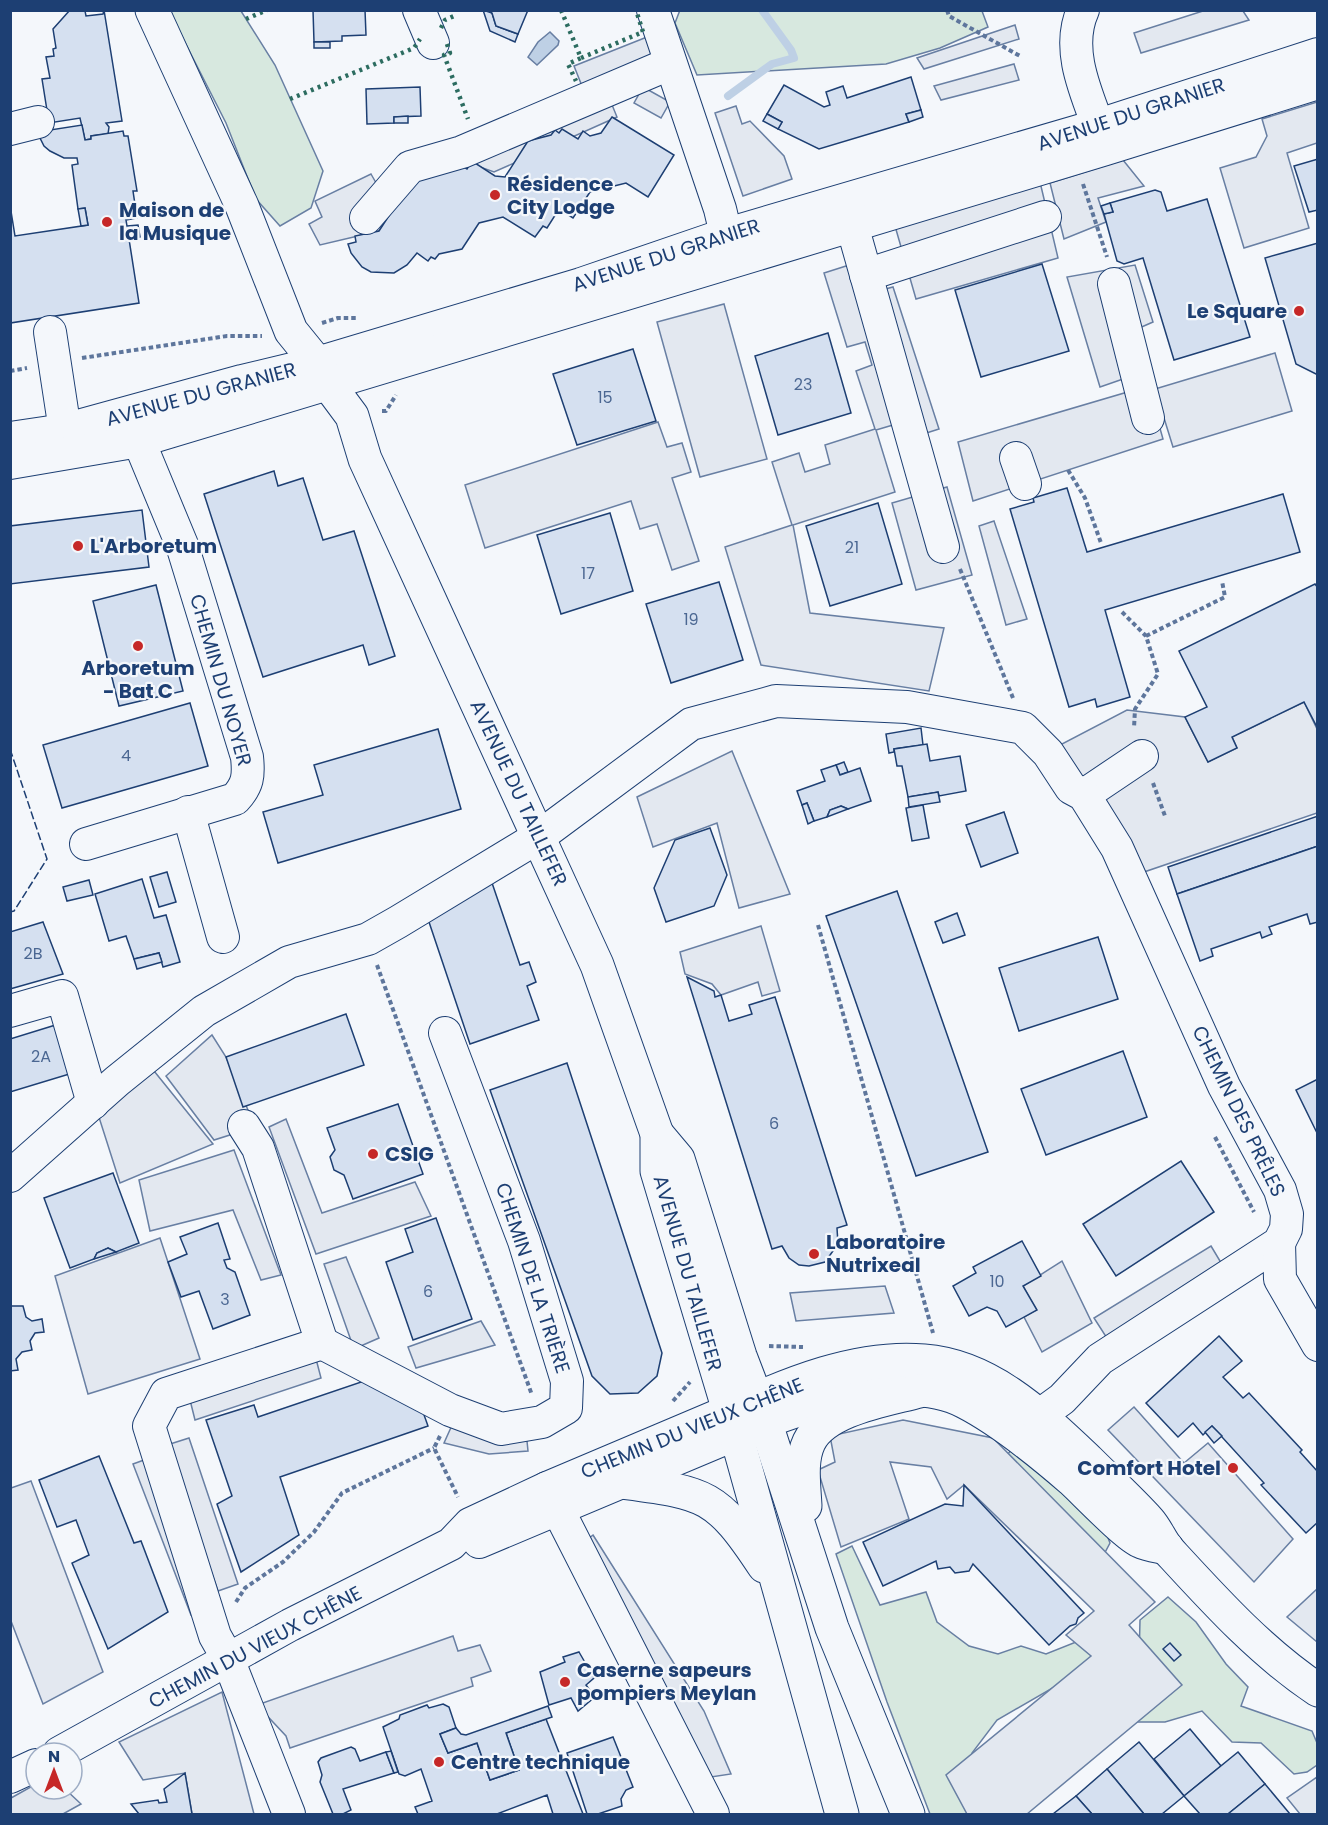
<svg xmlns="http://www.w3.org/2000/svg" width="1328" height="1825" font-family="Poppins,sans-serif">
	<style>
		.green { fill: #d7e8df; stroke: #687fa3; stroke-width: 1.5 }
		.parking { fill: #e3e8f0; stroke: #687fa3; stroke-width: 1.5 }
		.water { fill: #bed0e5; stroke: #687fa3; stroke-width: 1.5 }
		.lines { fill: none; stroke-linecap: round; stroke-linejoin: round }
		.stream { stroke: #bed0e5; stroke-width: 8 }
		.building { fill: #d5e0f0; stroke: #1d3f73; stroke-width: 1.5 }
		.minor-casing { stroke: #1d3f73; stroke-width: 34 }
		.major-casing { stroke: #1d3f73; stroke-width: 35 }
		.highway-casing { stroke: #1d3f73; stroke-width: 35 }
		.path { stroke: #5e769c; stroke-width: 4; stroke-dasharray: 4.5 3; stroke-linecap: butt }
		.minor { stroke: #f4f7fb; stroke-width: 32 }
		.major { stroke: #f4f7fb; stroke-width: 33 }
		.highway { stroke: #f4f7fb; stroke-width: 33 }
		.hedge { stroke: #2c6c60; stroke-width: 4.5; stroke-dasharray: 3 4.5; stroke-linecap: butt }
		.fence { stroke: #1d3f73; stroke-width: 1.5; stroke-dasharray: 8 3; stroke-linecap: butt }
		.poi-dot { fill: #c62828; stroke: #f4f7fb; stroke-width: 2 }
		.labels { text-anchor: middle; stroke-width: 4.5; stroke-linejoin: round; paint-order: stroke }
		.number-label { font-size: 16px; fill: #4b6792 }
		.street-label { font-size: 20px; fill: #1d3f73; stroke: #f4f7fb }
		.poi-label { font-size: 20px; font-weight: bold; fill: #1d3f73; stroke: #f4f7fb; text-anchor: start }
	</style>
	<rect width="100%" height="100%" fill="#f4f7fb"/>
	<g class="green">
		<path d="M680 10 982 11 988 27 940 48 886 64 697 75 675 23Z"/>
		<path d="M169 11H241L275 65 323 171 311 208 280 226 256 199 226 123Z"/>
		<path d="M1017 1444 1100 1517 1110 1543 1102 1558 1004 1458Z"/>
		<path d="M852 1546 880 1605 926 1592 937 1622 969 1646 998 1654 1021 1646 1046 1654 1081 1640 1106 1643 1089 1667 997 1720 972 1753 966 1778 979 1814H930L887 1702 836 1554Z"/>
		<path d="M1168 1597 1196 1622 1226 1664 1248 1687 1241 1706 1312 1731 1317 1743V1765L1307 1772 1294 1774 1261 1743 1232 1742 1202 1711 1165 1722H1136L992 1814 1139 1661 1140 1620Z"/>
	</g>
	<g class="parking">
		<path d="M1206 10 1243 11 1249 20 1141 53 1134 33Z"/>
		<path d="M1015 25 1019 39 924 69 917 58Z"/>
		<path d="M647 37 655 56 582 86 574 66Z"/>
		<path d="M1014 64 1019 80 941 100 934 86Z"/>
		<path d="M643 87 670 102 661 118 634 103Z"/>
		<path d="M608 95 617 117 494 172 463 161Z"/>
		<path d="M1317 102V143L1287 153 1309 228 1244 248 1220 168 1256 157 1267 136 1262 119Z"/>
		<path d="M736 106 742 124 750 121 784 156 792 179 743 196 715 113Z"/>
		<path d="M1123 160 1144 186 1098 198 1106 222 1064 239 1050 183Z"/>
		<path d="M371 174 392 211 379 231 320 245 309 224 322 217 315 201Z"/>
		<path d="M1040 182 1058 258 916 299 895 226Z"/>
		<path d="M868 259 878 291 893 287 939 429 898 442 893 425 876 430 895 492 793 525 810 613 944 628 929 691 761 665 725 547 792 525 772 462 799 453 805 472 830 464 825 445 875 429 856 371 872 365 865 342 847 347 824 273Z"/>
		<path d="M1135 265 1153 322 1137 329 1149 370 1100 387 1067 277Z"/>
		<path d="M724 304 767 459 700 477 657 322Z"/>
		<path d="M1275 353 1292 411 1173 447 1155 389Z"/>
		<path d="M1148 386 1163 439 973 501 958 442Z"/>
		<path d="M658 422 667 447 682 443 691 472 672 478 699 561 672 570 657 524 640 529 631 501 485 548 465 485Z"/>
		<path d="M947 487 972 575 916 590 892 503Z"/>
		<path d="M994 521 1027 619 1006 625 979 526Z"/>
		<path d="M1304 702 1317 729V813L1141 873 1060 745 1127 710 1185 717 1208 762 1237 748 1232 737Z"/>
		<path d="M732 751 790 894 739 908 717 823 653 847 637 797Z"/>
		<path d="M761 926 780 991 762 996 758 982 721 995 712 984 685 974 680 952Z"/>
		<path d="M212 1035 226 1057 255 1127 214 1140 166 1076Z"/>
		<path d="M150 1066 213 1144 120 1183 97 1111Z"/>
		<path d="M286 1119 322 1213 415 1182 431 1216 316 1254 269 1127Z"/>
		<path d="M234 1150 281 1275 261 1280 233 1210 150 1231 139 1180Z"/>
		<path d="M160 1238 200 1359 88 1394 55 1276Z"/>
		<path d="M1211 1246 1226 1271 1112 1346 1094 1318Z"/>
		<path d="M346 1257 379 1338 354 1349 324 1264Z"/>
		<path d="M1062 1261 1092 1323 1042 1352 1024 1317 1036 1310 1023 1286Z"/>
		<path d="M885 1286 894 1313 796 1321 790 1293Z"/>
		<path d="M481 1321 495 1345 416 1368 408 1347Z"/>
		<path d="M315 1355 321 1378 195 1420 189 1396Z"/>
		<path d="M1134 1407 1184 1463 1208 1443 1293 1539 1254 1582 1108 1430Z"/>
		<path d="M903 1420 993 1438 1155 1602 1129 1625 1182 1685 1027 1814H967L946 1775 1091 1656 1066 1635 1094 1611 964 1485 947 1499 931 1467 890 1462 909 1519 841 1547 818 1470 835 1462 830 1436Z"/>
		<path d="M453 1423 526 1431 528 1451 489 1454 444 1443Z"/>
		<path d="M189 1438 238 1584 218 1591 167 1445Z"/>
		<path d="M144 1460 201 1612 191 1615 133 1464Z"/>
		<path d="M31 1481 103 1672 43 1704 11 1621V1488Z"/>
		<path d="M593 1535 704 1711 731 1774 711 1777 583 1543Z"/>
		<path d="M1317 1589V1642L1287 1617Z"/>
		<path d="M453 1636 458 1651 480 1645 491 1671 471 1678 473 1686 290 1748 286 1736 257 1705Z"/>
		<path d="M222 1692 254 1814H192L185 1773 143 1780 119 1742Z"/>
		<path d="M1317 1777V1814H1300L1287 1798Z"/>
		<path d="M36 1784V1789H65L81 1804 63 1814H11V1798Z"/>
	</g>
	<path class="water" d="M550 32 559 41 558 45 537 65 528 57 538 42Z"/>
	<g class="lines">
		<path class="stream" d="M728 96 772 64 794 58 791 50 762 10"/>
	</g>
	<g class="building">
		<path d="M70 10H87L85 11 86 16 103 14 104 10 122 121 106 123 109 127 108 134 91 136V139L85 140 80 118 49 123 42 79 50 78 46 57 54 56 53 49 56 48 53 29Z"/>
		<path d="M313 10H365L366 35 342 36V41L314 42Z"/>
		<path d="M483 10 492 13 496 26 518 34 515 42 490 31Z"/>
		<path d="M487 10H528L518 34 496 26 492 13Z"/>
		<rect x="314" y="42" width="16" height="6"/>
		<path d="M911 77 921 110 906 114 909 122 819 149 778 129 782 122 767 114 784 85 824 107 830 105 826 92 843 86 847 98Z"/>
		<path d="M420 87 421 116 394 117V123L367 124 366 89Z"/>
		<path d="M921 110 923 117 909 122 906 114Z"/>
		<path d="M767 114 782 122 778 129 763 121Z"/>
		<path d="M408 116V123H394V117Z"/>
		<path d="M612 117 674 155 648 197 626 183 590 192 573 218 559 209 547 228 543 226 535 237 503 217 479 223 462 249 439 254 435 259 431 257 428 261 417 253 407 265 394 273 371 272 362 267 351 253 348 244 356 242 355 236 379 231 418 171 451 159 467 169 472 161 495 176 505 177 528 141 551 135 555 130 559 133 562 129 578 139 583 131 590 136 601 133Z"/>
		<path d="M82 125 85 140 91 139V136L123 131 124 136H128L137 191H133L137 218 126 220 127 226 138 225 140 237 129 239 139 303 10 323V205L15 236 88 225 85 208 78 209 72 165 78 164 77 158H64L50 151 44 146 37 132Z"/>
		<path d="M1318 159V210L1309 212 1294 166Z"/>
		<path d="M1155 190 1161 192 1167 211 1207 199 1250 337 1174 360 1143 258 1124 264 1117 261 1104 214 1113 212 1110 203Z"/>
		<path d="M1110 203 1113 212 1104 214 1101 206Z"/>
		<path d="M85 208 88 225 81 226 78 209Z"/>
		<path d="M1318 243V375L1296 364 1265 258Z"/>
		<path d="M1042 264 1069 351 981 377 955 290Z"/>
		<path d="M828 333 851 413 778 435 755 356Z"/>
		<path d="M633 349 656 421 577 445 553 374Z"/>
		<path d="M274 471 278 486 303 478 323 540 354 531 395 656 369 665 363 645 263 677 204 494Z"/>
		<path d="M1067 488 1087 552 1283 494 1300 552 1105 610 1130 697 1097 707 1095 699 1069 707 1010 509 1034 502 1033 498Z"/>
		<path d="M878 503 902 584 830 606 806 526Z"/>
		<path d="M142 510 149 567 10 584V526Z"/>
		<path d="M610 513 633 591 561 614 537 535Z"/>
		<path d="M719 582 743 660 671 683 646 604Z"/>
		<path d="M1315 584 1318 588V729L1304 702 1232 737 1237 748 1208 762 1185 717 1207 707 1179 651Z"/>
		<path d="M156 585 183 691 119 706 93 601Z"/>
		<path d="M190 703 208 766 62 808 43 745Z"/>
		<path d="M921 728 923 745 894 749V752L889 753 886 734Z"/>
		<path d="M438 729 461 809 278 863 263 812 323 795 314 765Z"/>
		<path d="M927 744 930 761 960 756 966 791 939 796 938 792 908 797 902 766H897L894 749Z"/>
		<path d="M844 762 848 772 840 775 836 765Z"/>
		<path d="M836 765 840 775 860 768 871 801 848 809 841 806 830 810 827 817 814 821 807 803 802 805 797 791 825 781 821 770Z"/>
		<path d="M938 792 940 802 909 807 908 797Z"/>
		<path d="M807 803 814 821 808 824 802 805Z"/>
		<path d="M923 805 929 838 912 841 906 808Z"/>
		<path d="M841 806 848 809 827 817 830 810Z"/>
		<path d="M1004 812 1018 853 981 867 966 825Z"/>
		<path d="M1318 816V846L1177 894 1168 867Z"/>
		<path d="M710 828 727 875 714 906 666 922 654 888 675 840Z"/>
		<path d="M1318 846V922L1310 924 1307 914 1269 927 1272 934 1262 938 1260 932 1211 949 1213 956 1200 961 1177 894Z"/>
		<path d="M167 872 176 902 159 907 150 877Z"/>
		<path d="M490 877 520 965 529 962 536 982 527 986 539 1020 470 1044 428 919Z"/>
		<path d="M142 879 154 918 166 915 180 962 163 967 159 953 134 959 126 936 109 941 95 894Z"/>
		<path d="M89 880 93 895 67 901 63 887Z"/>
		<path d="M897 891 988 1152 916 1176 826 916Z"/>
		<path d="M957 913 965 935 943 943 935 922Z"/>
		<path d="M43 922 63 974 10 989V932Z"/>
		<path d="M1098 937 1118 999 1019 1031 999 968Z"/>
		<path d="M159 953 162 962 137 969 134 959Z"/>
		<path d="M687 977 714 991 715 997 721 995 729 1021 752 1014 749 1005 775 997 847 1225 837 1228 838 1244 825 1262 809 1266 799 1265 789 1258 782 1246 772 1249Z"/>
		<path d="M346 1014 364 1065 243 1107 226 1057Z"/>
		<path d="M62 1023 76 1072 10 1092V1039Z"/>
		<path d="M1123 1051 1147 1117 1046 1155 1021 1089Z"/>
		<path d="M567 1063 662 1353 657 1376 638 1393 610 1394 592 1376 490 1090Z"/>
		<path d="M1318 1079V1135L1296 1090Z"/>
		<path d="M398 1104 423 1174 353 1199 344 1175 334 1170 330 1157 335 1150 327 1128Z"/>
		<path d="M1181 1161 1214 1212 1116 1276 1083 1224Z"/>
		<path d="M113 1173 139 1243 116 1252 108 1248 97 1253 94 1259 70 1268 44 1198Z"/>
		<path d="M436 1218 472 1319 413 1340 386 1262 413 1252 405 1229Z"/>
		<path d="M218 1223 230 1259 224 1260 227 1268 235 1272 250 1315 213 1329 199 1291 181 1297 168 1262 187 1254 180 1237Z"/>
		<path d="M1022 1241 1041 1276 1023 1286 1037 1310 1006 1327 997 1311 987 1307 969 1316 953 1286 976 1273 973 1267Z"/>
		<path d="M108 1248 116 1252 94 1259 97 1253Z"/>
		<path d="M10 1306H23L26 1317 32 1321 42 1319 44 1332 35 1333 30 1341 32 1350 22 1352 16 1359 18 1370 10 1371Z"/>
		<path d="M1219 1336 1242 1361 1223 1377 1243 1398 1249 1393 1302 1450 1300 1452 1318 1472V1522L1306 1533 1261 1485 1264 1483 1212 1426 1203 1435 1193 1423 1178 1437 1146 1403Z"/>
		<path d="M364 1381 423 1412 428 1426 280 1477 299 1535 241 1572 217 1504 232 1496 206 1420 254 1405 258 1417Z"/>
		<path d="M1212 1426 1222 1436 1214 1443 1205 1432Z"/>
		<path d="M99 1456 134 1543 141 1541 168 1612 108 1649 72 1563 89 1555 76 1520 57 1527 39 1480Z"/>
		<path d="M964 1485 1084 1613 1078 1618 1076 1624 1070 1626 1049 1645 973 1564 969 1571 955 1573 950 1567 938 1569 936 1561 883 1586 863 1542 945 1504 963 1506Z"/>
		<path d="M1170 1643 1181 1655 1174 1661 1163 1649Z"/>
		<path d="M579 1652 594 1678 586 1685 595 1697 578 1711 571 1698 549 1705 540 1672 565 1662 563 1657Z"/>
		<path d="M443 1704 449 1707 456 1728 440 1734 448 1753 477 1743 490 1780 519 1770 506 1733 546 1719 583 1814H553L547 1795 497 1814H418L415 1807 432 1801 421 1769 405 1776 399 1774 383 1727 399 1719 400 1715 427 1705 429 1708Z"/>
		<path d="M548 1706 552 1717 506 1733 519 1770 490 1780 477 1743 448 1753 440 1734 456 1728 461 1734 466 1735Z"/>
		<path d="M1190 1729 1221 1766 1184 1796 1154 1759Z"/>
		<path d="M613 1737 633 1787 626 1790 621 1799 622 1806 598 1814H587L567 1753Z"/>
		<path d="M1139 1742 1184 1796 1162 1814H1144L1107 1769Z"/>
		<path d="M351 1747 355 1749 360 1761 386 1752 394 1773 343 1789 351 1810 343 1814H333L320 1782 322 1775 318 1762 321 1758Z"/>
		<path d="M391 1751 398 1772 394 1773 386 1752Z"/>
		<path d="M1238 1752 1265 1784 1228 1814H1200L1184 1796Z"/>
		<path d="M1107 1769 1144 1814H1092L1076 1796Z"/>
		<path d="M185 1773 192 1814H139L131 1804 158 1800 159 1803 167 1802 164 1789Z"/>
		<path d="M1265 1784 1290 1814H1228Z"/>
		<path d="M1076 1796 1092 1814H1053Z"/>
	</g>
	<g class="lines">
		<g class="minor-casing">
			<g id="minor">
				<path d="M419 10 433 43"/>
				<path d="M653 10 720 209 731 255"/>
				<path d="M1083 10C1063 54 1092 104 1105 145"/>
				<path d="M10 129 38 122"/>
				<path d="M846 204 943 547"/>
				<path d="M366 218 410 167 462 152 669 64"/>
				<path d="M866 275 1045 217"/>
				<path d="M1114 284 1148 418"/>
				<path d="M50 332 68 450"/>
				<path d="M10 438 64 430 242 381 317 363 581 284 727 234 1099 125 1318 54"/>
				<path d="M1016 458 1025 484"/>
				<path d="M10 463 139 441 1106 149 1318 83"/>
				<path d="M1084 795 1142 756"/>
				<path d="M188 812 223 937"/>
				<path d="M86 844 235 799C248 785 249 776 247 757L182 545 131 422"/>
				<path d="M10 1011 62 996 93 1103"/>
				<path d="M244 1126 258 1148 322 1343 166 1394 149 1426 215 1636 228 1659 289 1814"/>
				<path d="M10 1176 117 1081 204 1011 289 962 368 939 398 922 540 836 691 724 776 701 907 707 1023 728 1048 753 1071 788 1084 795 1117 848 1224 1086 1280 1190 1287 1214 1286 1229 1279 1243 1100 1359 1062 1399 1040 1415"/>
				<path d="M1279 1243 1280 1279 1318 1345"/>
				<path d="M322 1343 450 1410 501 1429 542 1422 566 1408 567 1381 524 1241 445 1033"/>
				<path d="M547 1488 713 1814"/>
				<path d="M479 1542 736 1434"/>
				<path d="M59 1753 290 1625 451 1544 470 1524 547 1488 729 1411"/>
				<path d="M10 1777 36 1765"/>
			</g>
		</g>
		<g class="major-casing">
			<g id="major">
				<path d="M152 10 242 206 291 331 317 363 329 385 352 416 365 459 597 965 657 1134V1171L736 1434C795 1408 903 1369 965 1402 1000 1420 1042 1454 1072 1480 1086 1493 1126 1535 1140 1541 1148 1545 1158 1546 1167 1548"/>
				<path d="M657 1134 678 1159 740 1356 764 1419"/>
				<path d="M729 1411C788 1384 858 1355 924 1361 991 1366 1042 1417 1088 1460 1108 1480 1130 1500 1149 1521 1157 1530 1161 1542 1169 1551 1215 1601 1261 1652 1318 1690"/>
			</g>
		</g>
		<g class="highway-casing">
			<g id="highway">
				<path d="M765 1421 832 1628 908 1814"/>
				<path d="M736 1434 842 1814"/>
				<path d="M621 1482C705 1493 716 1493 764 1566"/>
				<path d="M805 1506C804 1485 800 1461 809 1442 825 1409 886 1400 919 1391"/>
			</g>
		</g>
		<g class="path">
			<path d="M947 10 949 16 1020 56"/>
			<path d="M1083 184 1107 257"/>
			<path d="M322 323 338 318H358"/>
			<path d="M82 358 227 336H262"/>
			<path d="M10 371 27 368"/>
			<path d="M382 411H386L396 395"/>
			<path d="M1068 470 1085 498 1101 543"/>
			<path d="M960 569 1013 698"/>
			<path d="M1122 612 1146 636 1158 674 1135 709 1134 728"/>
			<path d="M1146 636 1225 597 1222 581"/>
			<path d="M1153 783 1165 816"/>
			<path d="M818 925 933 1333"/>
			<path d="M377 965 532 1395"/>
			<path d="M1215 1137 1254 1212"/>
			<path d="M769 1346 803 1347"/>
			<path d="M673 1401 690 1382"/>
			<path d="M440 1436 434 1448 458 1497"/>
			<path d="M236 1602 245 1588 283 1562 314 1532 342 1493 434 1448"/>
		</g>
		<use href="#minor" class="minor"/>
		<use href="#major" class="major"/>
		<use href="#highway" class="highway"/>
		<g class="hedge">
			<path d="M561 10 581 58 568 64 576 81"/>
			<path d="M246 19 267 10"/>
			<path d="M441 28 445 20 454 16"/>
			<path d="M447 44 450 53 444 55 468 119"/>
			<path d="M581 58 643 32 636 10"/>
			<path d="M290 99 414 48 420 39"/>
		</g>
		<path class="fence" d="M10 749 47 859 14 911 10 912"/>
	</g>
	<g class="poi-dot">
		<circle cx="495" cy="195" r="6"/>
		<circle cx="107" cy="222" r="6"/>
		<circle cx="1299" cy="311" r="6"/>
		<circle cx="78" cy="546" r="6"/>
		<circle cx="138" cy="646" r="6"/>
		<circle cx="373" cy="1154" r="6"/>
		<circle cx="814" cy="1254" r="6"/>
		<circle cx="1233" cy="1468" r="6"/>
		<circle cx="565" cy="1682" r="6"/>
		<circle cx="439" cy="1762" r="6"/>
	</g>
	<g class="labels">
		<g class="number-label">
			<text x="803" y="390">23</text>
			<text x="605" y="403">15</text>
			<text x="852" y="553">21</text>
			<text x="588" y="579">17</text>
			<text x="691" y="625">19</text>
			<text x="126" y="761">4</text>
			<text x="33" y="959">2B</text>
			<text x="41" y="1062">2A</text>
			<text x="774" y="1129">6</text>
			<text x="997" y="1287">10</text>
			<text x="428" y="1297">6</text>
			<text x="225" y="1305">3</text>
		</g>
		<g class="street-label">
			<text transform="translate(1131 114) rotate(-18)" y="7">AVENUE DU GRANIER</text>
			<text transform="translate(666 255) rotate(-18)" y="7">AVENUE DU GRANIER</text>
			<text transform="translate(201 394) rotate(-15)" y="7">AVENUE DU GRANIER</text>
			<text transform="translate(221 680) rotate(74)" y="7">CHEMIN DU NOYER</text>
			<text transform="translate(519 793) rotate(65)" y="7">AVENUE DU TAILLEFER</text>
			<text transform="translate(1239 1111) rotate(64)" y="7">CHEMIN DES PRÊLES</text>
			<text transform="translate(688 1273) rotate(74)" y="7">AVENUE DU TAILLEFER</text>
			<text transform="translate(533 1278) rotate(72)" y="7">CHEMIN DE LA TRIÈRE</text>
			<text transform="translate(692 1428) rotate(-22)" y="7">CHEMIN DU VIEUX CHÊNE</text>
			<text transform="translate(255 1647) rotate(-28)" y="7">CHEMIN DU VIEUX CHÊNE</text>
		</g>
		<g class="poi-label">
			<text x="507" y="191">Résidence<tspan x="507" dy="23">City Lodge</tspan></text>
			<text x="119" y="217">Maison de<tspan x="119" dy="23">la Musique</tspan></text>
			<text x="1287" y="318" text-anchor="end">Le Square</text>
			<text x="90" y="553">L'Arboretum</text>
			<text x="138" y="675" text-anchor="middle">Arboretum<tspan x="138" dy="23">- Bat C</tspan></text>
			<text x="385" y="1161">CSIG</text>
			<text x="826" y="1249">Laboratoire<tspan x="826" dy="23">Nutrixeal</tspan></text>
			<text x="1221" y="1475" text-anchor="end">Comfort Hotel</text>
			<text x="577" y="1677">Caserne sapeurs<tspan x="577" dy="23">pompiers Meylan</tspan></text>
			<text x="451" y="1769">Centre technique</text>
		</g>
	</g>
	<rect width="1328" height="1825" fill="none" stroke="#1d3f73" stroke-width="24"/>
	<g transform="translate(54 1771)"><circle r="28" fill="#f4f7fb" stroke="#9eadc5" stroke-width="1.5"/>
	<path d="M0-4.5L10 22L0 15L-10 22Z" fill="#c62828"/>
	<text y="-9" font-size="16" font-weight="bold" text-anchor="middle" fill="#1d3f73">N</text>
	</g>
</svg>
